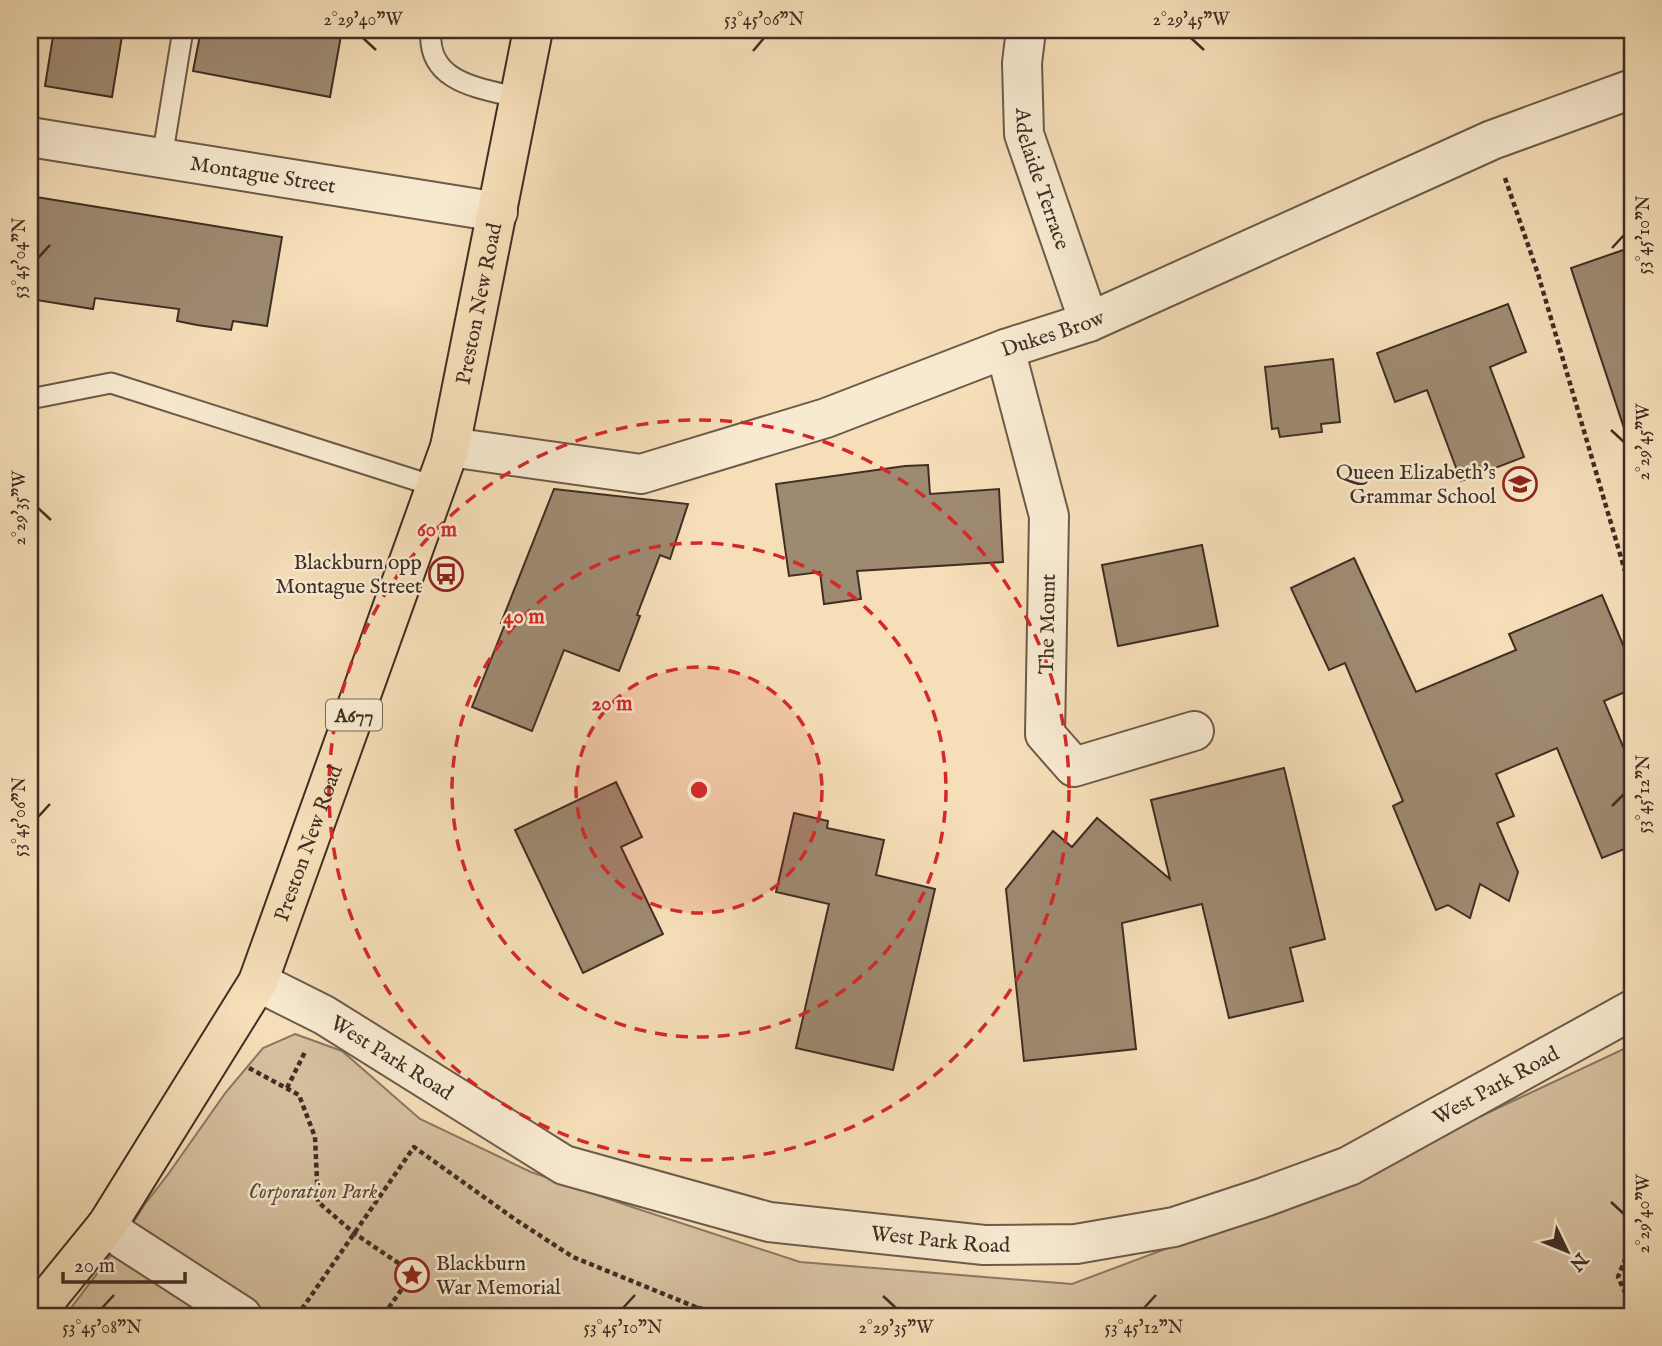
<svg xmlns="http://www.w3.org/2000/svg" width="1662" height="1346" font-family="'IM FELL English',serif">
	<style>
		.green { fill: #d6c09f; stroke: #8a7762; stroke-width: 2 }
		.building { fill: #9e8a71; stroke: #3f2e25; stroke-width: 2 }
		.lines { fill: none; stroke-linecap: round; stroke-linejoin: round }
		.lane-casing { stroke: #6c5a4a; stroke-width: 23 }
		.street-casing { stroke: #6c5a4a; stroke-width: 42 }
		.highway-casing { stroke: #3f2e25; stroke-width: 42 }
		.path { stroke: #3f2e25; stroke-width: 4.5; stroke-dasharray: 5 3.5; stroke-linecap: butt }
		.lane { stroke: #f8ead1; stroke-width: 19 }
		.street { stroke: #f8ead1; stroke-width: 38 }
		.highway { stroke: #f5deb8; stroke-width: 38 }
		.ticks { fill: none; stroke: #3f2e25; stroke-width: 2.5 }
		.ring { fill: none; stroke: #d62828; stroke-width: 3.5; stroke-dasharray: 12 9 }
		.labels { text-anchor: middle; stroke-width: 5; stroke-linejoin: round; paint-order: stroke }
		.shield { fill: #f8ead1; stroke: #766659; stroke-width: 2 }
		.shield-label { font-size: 19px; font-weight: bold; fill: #3f2e25 }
		.street-label { font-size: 21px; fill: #3f2e25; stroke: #f8ead1 }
		.poi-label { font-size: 21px; fill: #3f2e25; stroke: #f8ead1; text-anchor: end }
		.park-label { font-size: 21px; font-style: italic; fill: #5d4b3d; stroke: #f8ead1 }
		.centre { fill: #d62828; stroke: #f8ead1; stroke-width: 3.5 }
		.ring-label { font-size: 21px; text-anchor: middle; font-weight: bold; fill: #d62828; stroke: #f8ead1; stroke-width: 5; stroke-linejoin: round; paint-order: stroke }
		.neatline { fill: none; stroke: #3f2e25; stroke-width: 2.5 }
		.ticks-label { font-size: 18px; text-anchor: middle; fill: #3f2e25 }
	</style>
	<rect width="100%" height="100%" fill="#f5deb8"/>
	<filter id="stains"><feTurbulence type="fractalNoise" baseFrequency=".00286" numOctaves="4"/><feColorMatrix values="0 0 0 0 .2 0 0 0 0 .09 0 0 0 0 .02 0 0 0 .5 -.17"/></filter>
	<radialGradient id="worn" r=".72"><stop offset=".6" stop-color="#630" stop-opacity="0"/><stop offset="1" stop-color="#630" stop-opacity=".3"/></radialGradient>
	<path class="green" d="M295 1034 342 1051 420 1119 531 1172 635 1208 800 1262 1072 1284 1328 1188 1632 1045V1316H65L123 1239 145 1204 169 1173 226 1092 263 1048Z"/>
	<g class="building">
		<path d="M54 30H123L112 97 45 86Z"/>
		<path d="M201 30H342L330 97 193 71Z"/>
		<path d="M30 196 282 237 267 326 233 321 231 330 197 325 177 321 179 309 95 298 93 309 30 299Z"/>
		<path d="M1632 247V433L1626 434 1571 268Z"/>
		<path d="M1508 304 1526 352 1490 367 1524 457 1461 481 1427 390 1395 402 1377 353Z"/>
		<path d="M1333 359 1340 422 1321 424 1322 432 1280 437 1278 428 1272 429 1265 367Z"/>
		<path d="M928 465 930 494 999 489 1003 562 857 571 861 599 824 604 820 572 789 576 776 484 905 466Z"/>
		<path d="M554 489 688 504 670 559 660 555 637 615 640 616 619 671 564 650 532 731 472 707 505 624 501 623Z"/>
		<path d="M1202 545 1218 626 1118 646 1102 565Z"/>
		<path d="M1354 558 1416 692 1516 650 1509 634 1602 595 1632 666V689L1604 701 1632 768V846L1602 858 1557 748 1496 774 1514 816 1497 823 1518 872 1509 901 1480 884 1470 918 1448 905 1436 910 1393 806 1403 801 1345 663 1329 670 1291 588Z"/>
		<path d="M1284 768 1325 939 1290 948 1303 1001 1229 1018 1202 904 1122 923 1136 1049 1024 1061 1006 889 1053 831 1072 847 1097 818 1170 879 1151 800Z"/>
		<path d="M616 782 642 837 621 847 663 934 583 973 515 830Z"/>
		<path d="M794 813 828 821 827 828 884 840 876 875 935 889 893 1070 796 1048 829 904 776 892Z"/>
	</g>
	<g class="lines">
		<g class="lane-casing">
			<g id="lane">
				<path d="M431 30C426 83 480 88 520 98"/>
				<path d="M162 158 183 30"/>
				<path d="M30 399 111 383 437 487"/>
			</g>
		</g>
		<g class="street-casing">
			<g id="street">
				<path id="s1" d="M1026 30 1022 63 1024 134 1089 322"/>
				<path id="s2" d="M30 137 498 212"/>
				<path d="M1005 349 1049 516 1045 734 1074 767 1194 731"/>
				<path id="s3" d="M450 447 641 474 826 418 1005 349 1089 322 1492 140 1632 89"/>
				<path id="s4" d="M258 982 324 1015 564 1165 769 1222 984 1245 1076 1244 1174 1227 1262 1198 1349 1166 1632 1010"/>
				<path d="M107 1225 123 1239 242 1316"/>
			</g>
		</g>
		<g class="highway-casing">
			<g id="highway">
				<path id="s5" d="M33 1316 107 1225 258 982 450 447 533 30"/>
			</g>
		</g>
		<g class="path">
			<path d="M1505 178 1538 274 1632 595"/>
			<path d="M249 1068 299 1095 315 1137 318 1202 354 1233 413 1273 383 1316"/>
			<path d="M287 1088 305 1052"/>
			<path d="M1632 1242 1618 1277 1632 1308"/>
			<path d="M297 1316 414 1147 516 1220 573 1257 698 1308"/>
			<path d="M673 1316 698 1308 751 1316"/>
		</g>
		<use href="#lane" class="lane"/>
		<use href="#street" class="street"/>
		<use href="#highway" class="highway"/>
	</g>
	<path class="ticks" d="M363 38 376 50M1191 38 1204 50M753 51 764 38M1612 248 1624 235M38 258 50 245M1611 430 1624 442M38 508 51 520M1612 806 1624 794M38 817 50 804M1611 1202 1624 1214M883 1296 896 1308M102 1308 114 1295M623 1308 635 1295M1144 1308 1156 1295"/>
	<circle cx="699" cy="790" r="123" fill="#d62828" fill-opacity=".12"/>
	<g class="ring">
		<circle cx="699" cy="790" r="123"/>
		<circle cx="699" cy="790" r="247"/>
		<circle cx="699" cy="790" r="370"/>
	</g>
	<defs>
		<g id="school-ring" transform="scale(1.75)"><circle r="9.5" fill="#f8ead1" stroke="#8f2418" stroke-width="1.5"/><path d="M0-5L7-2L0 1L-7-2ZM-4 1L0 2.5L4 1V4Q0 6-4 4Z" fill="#8f2418"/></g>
		<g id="bus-ring" transform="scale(1.75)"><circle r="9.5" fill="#f8ead1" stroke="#8f2418" stroke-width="1.5"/><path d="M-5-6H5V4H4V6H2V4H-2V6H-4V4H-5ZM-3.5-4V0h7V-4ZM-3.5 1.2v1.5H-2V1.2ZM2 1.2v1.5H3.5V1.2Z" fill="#8f2418"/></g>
		<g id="sight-ring" transform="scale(1.75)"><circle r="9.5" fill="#f8ead1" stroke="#8f2418" stroke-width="1.5"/><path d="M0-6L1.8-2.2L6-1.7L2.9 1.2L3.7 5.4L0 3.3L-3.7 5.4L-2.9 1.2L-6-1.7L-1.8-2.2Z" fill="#8f2418"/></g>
	</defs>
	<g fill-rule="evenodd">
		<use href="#school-ring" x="1520" y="484"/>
		<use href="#bus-ring" x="446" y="574"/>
		<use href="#sight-ring" x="412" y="1275"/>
	</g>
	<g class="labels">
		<rect class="shield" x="326" y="699.5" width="56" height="31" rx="5"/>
		<g class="shield-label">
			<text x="354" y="722">A677</text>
		</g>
		<g class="street-label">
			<text dy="7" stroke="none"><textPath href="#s2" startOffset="236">Montague Street</textPath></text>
			<text dy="7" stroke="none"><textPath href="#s1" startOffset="152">Adelaide Terrace</textPath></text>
			<text dy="7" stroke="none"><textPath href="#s5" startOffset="1118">Preston New Road</textPath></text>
			<text dy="7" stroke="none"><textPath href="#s3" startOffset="628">Dukes Brow</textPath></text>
			<text transform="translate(1047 624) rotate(-89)" y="7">The Mount</text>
			<text dy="7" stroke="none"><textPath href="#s5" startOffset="551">Preston New Road</textPath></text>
			<text dy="7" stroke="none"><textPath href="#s4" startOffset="154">West Park Road</textPath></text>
			<text dy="7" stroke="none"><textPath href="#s4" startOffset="1330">West Park Road</textPath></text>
			<text dy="7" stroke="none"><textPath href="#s4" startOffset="742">West Park Road</textPath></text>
		</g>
		<g class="poi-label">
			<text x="1496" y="479">Queen Elizabeth's<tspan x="1496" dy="24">Grammar School</tspan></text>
			<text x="422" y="569">Blackburn opp<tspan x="422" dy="24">Montague Street</tspan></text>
			<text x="436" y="1270" text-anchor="start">Blackburn<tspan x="436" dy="24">War Memorial</tspan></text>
		</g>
		<g class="park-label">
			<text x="313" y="1198">Corporation Park</text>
		</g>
	</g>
	<circle cx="699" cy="790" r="10" class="centre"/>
	<g class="ring-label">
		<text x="437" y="536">60 m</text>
		<text x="524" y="623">40 m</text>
		<text x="612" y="710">20 m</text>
	</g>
	<rect width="1662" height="1346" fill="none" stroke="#f5deb8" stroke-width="77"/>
	<g transform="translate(1567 1251) rotate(133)" stroke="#f8ead1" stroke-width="5" paint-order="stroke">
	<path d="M0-5L12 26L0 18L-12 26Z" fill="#3f2e25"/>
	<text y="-10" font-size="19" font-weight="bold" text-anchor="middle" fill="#3f2e25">N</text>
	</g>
	<path d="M63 1272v10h122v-10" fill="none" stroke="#3f2e25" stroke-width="3.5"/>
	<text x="74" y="1272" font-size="21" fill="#3f2e25" stroke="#f8ead1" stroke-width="5" paint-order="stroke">20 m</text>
	<rect x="38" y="38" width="1586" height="1270" class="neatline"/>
	<g class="ticks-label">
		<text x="363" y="25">2°29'40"W</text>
		<text x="764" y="25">53°45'06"N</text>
		<text x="1191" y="25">2°29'45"W</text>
		<text transform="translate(1643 235) rotate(-90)" y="6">53°45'10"N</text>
		<text transform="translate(19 258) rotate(-90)" y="6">53°45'04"N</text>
		<text transform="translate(1643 442) rotate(-90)" y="6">2°29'45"W</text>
		<text transform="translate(19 508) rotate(-90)" y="6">2°29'35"W</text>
		<text transform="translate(1643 794) rotate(-90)" y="6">53°45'12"N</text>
		<text transform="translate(19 817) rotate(-90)" y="6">53°45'06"N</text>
		<text transform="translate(1643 1214) rotate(-90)" y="6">2°29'40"W</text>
		<text x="102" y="1333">53°45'08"N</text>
		<text x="623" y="1333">53°45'10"N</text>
		<text x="896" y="1333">2°29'35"W</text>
		<text x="1144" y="1333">53°45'12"N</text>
	</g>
	<rect width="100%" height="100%" filter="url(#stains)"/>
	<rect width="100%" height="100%" fill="url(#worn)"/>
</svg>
